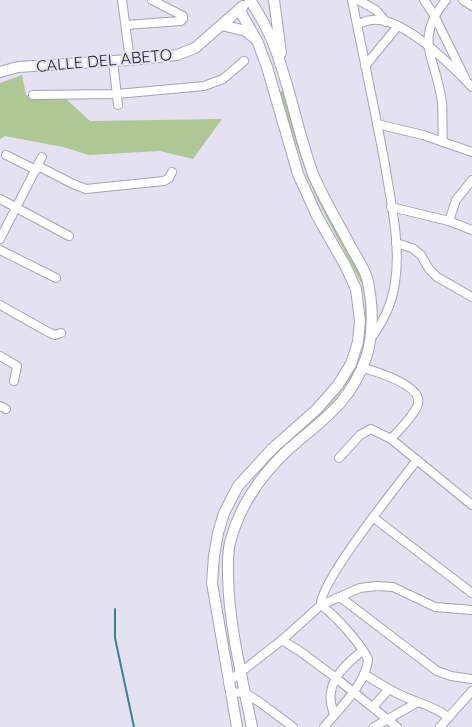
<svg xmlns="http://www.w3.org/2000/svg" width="472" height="727" font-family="Quicksand,sans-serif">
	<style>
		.green { fill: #afc695 }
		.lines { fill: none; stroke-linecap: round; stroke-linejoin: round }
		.stream { stroke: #33868d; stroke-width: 2 }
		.minor-casing { stroke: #a5a3b2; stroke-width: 10 }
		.major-casing { stroke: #a5a3b2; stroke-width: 12 }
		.minor { stroke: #fff; stroke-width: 8 }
		.major { stroke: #fff; stroke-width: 10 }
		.labels { text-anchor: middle; stroke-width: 4.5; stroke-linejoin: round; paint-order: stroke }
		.street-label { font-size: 16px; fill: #1d1c22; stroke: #e4e2f1 }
	</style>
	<rect width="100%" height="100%" fill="#e4e2f1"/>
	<g class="green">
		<path d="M22 75 26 95 41 99 64 97 90 121 222 119 193 159 160 151 89 155 63 147 5 136 0 139V83Z"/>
		<path d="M286 90 305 161 359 268 368 299V331L353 375 338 395 329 405 325 406 349 375 365 331V299L362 284 355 271 322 209 308 179 291 129 280 92Z"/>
	</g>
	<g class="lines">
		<path class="stream" d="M115 609V638L134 727"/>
		<g class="minor-casing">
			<g id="minor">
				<path d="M122 0 130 60"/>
				<path d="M352 0C363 55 375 110 385 165 391 203 401 245 395 283 392 304 384 321 371 338"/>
				<path d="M358 0 376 10 386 22"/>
				<path d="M424 0 434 15 465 78"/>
				<path d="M463 0 472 6"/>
				<path d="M357 24C362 23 367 20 372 20 404 17 451 65 472 87"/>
				<path d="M126 25 181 21 183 19V16L152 0"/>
				<path d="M113 60 118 105"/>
				<path d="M365 66 398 26"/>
				<path d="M33 95 117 94 204 86 223 79 244 61"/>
				<path d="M377 124 423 135 472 152"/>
				<path d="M443 142C442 129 443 116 442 103 437 59 412 41 446 0"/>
				<path d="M6 155 36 170"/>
				<path d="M38 166 73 184 86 189 164 181 169 178 172 172"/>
				<path d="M0 199 69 236"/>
				<path d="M391 207 449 221 472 230"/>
				<path d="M449 221 456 200 472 180"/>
				<path d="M0 239 42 157"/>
				<path d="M396 243 412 248 421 255 429 269 437 277 472 297"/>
				<path d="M0 250 56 278"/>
				<path d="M0 305 50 333 55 335 61 333"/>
				<path d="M0 356 17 366 14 381"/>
				<path d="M361 367C374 371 423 385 418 404 415 415 398 431 391 439"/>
				<path d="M0 406 6 409"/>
				<path d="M339 458 360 435 371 429 391 439 472 505"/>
				<path d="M374 518 472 593"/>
				<path d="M340 597 437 671 451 676 472 679"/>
				<path d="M282 640 301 652 336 678 397 727"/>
				<path d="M364 674C377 682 391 691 405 697 422 704 433 706 448 717"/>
				<path d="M228 682 282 640 321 605 360 588 376 586 393 587 435 607 472 610"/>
				<path d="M230 692 245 693 258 701 293 727"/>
				<path d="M373 707 389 689"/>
				<path d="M334 715C332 708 329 699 331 692 333 675 350 661 362 651"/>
				<path d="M324 727C338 710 367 683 368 659 361 644 335 615 321 605 318 584 400 482 417 460"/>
				<path d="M374 727 418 702"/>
				<path d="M440 727 472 691"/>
			</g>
		</g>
		<g class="major-casing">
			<g id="major">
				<path d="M250 0C259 14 267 27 273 43 290 85 297 131 313 174 324 200 339 224 352 249 357 258 364 268 367 278 373 303 374 333 366 358 349 405 324 418 289 449 262 474 241 503 231 539 227 551 228 564 228 576 229 626 242 677 252 727"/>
				<path d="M274 0 281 53"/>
				<path d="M222 25 246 31 253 37"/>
				<path d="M0 72 18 67 130 60 177 55 195 48 243 6"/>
				<path d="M237 727 212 583 214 556 218 533 224 513 238 486 272 449 317 409 338 385 351 364 358 342 360 321 356 289 346 267 317 216 298 174 267 67 258 43 239 9"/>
			</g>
		</g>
		<use href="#minor" class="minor"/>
		<use href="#major" class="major"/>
	</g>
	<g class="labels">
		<g class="street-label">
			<text transform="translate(104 60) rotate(-5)" y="6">CALLE DEL ABETO</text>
		</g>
	</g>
</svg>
